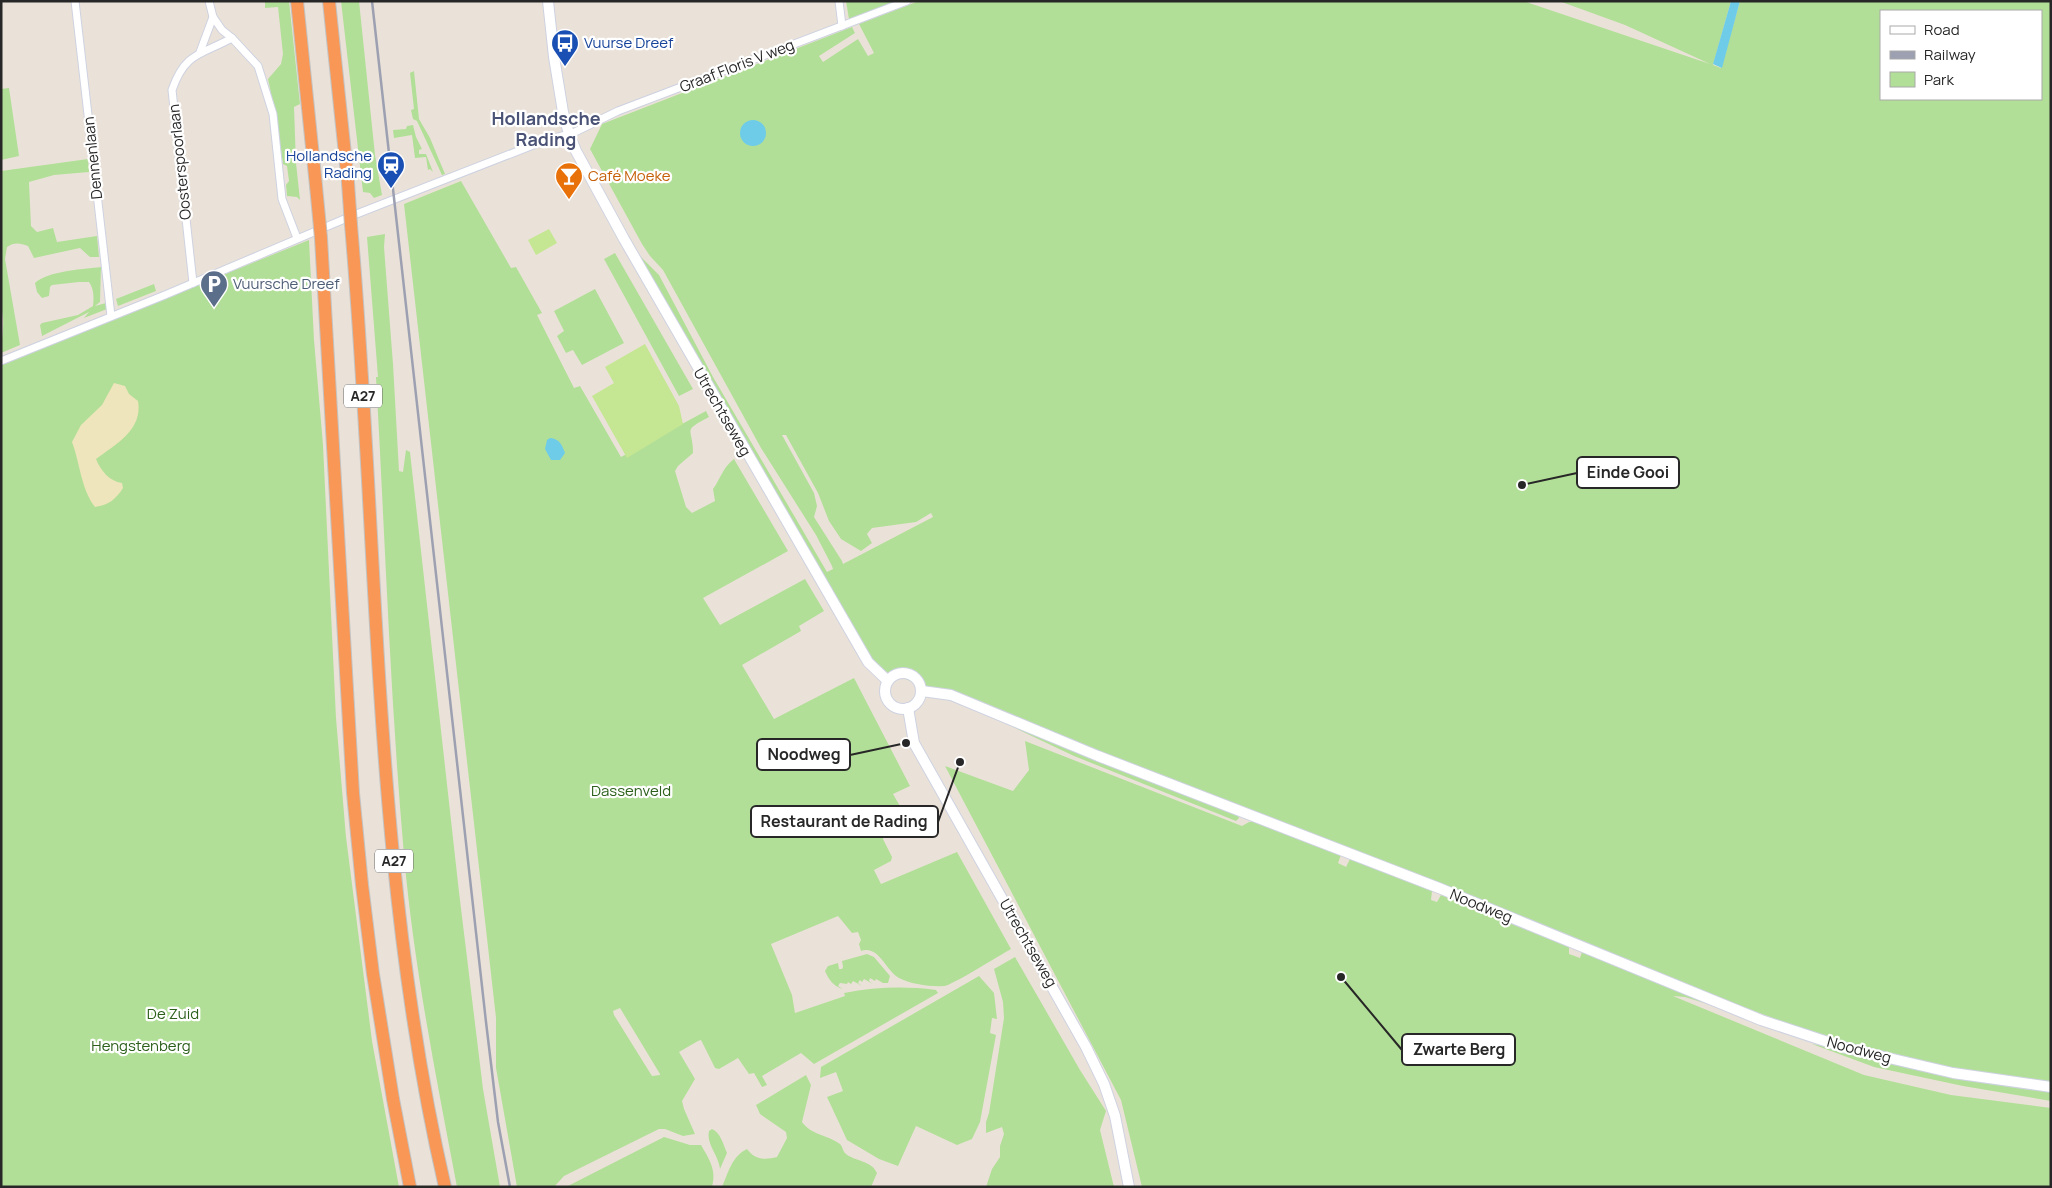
<svg xmlns="http://www.w3.org/2000/svg" width="2052" height="1188" font-family="Manrope,sans-serif">
	<style>
		.green { fill: #b2df97; fill-rule: evenodd }
		.sand { fill: #eee5bc }
		.pitch { fill: #c5e692 }
		.water { fill: #6ecce9 }
		.lines { fill: none; stroke-linecap: round; stroke-linejoin: round }
		.street-casing { stroke: #ced2e0; stroke-width: 9 }
		.secondary-casing { stroke: #ced2e0; stroke-width: 12 }
		.highway-casing { stroke: #c3c3c3; stroke-width: 14 }
		.street { stroke: #fff; stroke-width: 7 }
		.secondary { stroke: #fff; stroke-width: 10 }
		.highway { stroke: #f89756; stroke-width: 12 }
		.rail { stroke: #9ca0b1; stroke-width: 2.5 }
		.highway-bridge-casing { stroke: #c3c3c3; stroke-width: 14; stroke-linecap: butt }
		.highway-bridge { stroke: #f89756; stroke-width: 12 }
		.labels { text-anchor: middle; stroke-width: 4.5; stroke-linejoin: round; paint-order: stroke }
		.shield { fill: #fff; stroke: #686868; stroke-width: 1 }
		.shield-label { font-size: 14px; font-weight: bold; fill: #272727 }
		.transit-label { font-size: 15px; fill: #164399; stroke: #fff; text-anchor: start }
		.street-label { font-size: 15px; fill: #272727; stroke: #fff }
		.food-label { font-size: 15px; fill: #c56008; stroke: #fff; text-anchor: start }
		.service-label { font-size: 15px; fill: #4e5e75; stroke: #fff; text-anchor: start }
		.park-label { font-size: 15px; fill: #2c601b; stroke: #fff }
		.quarter-label { font-size: 18px; font-weight: bold; fill: #4a5376; stroke: #fff }
		.leader { fill: none; stroke: #272727; stroke-width: 2 }
		.callout-dot { fill: #272727; stroke: #fff; stroke-width: 2 }
		.callout { fill: #fff; stroke: #272727; stroke-width: 2 }
		.callout-label { font-size: 16px; text-anchor: middle; font-weight: bold; fill: #272727 }
	</style>
	<rect width="100%" height="100%" fill="#eae2d9"/>
	<g class="green">
		<path d="M265 1H289L300 104 294 107 296 163 300 200 297 197 287 196 286 185 289 181 287 166 283 164 276 117 268 79 281 64 283 54 278 7 265 8Z"/>
		<path d="M341 1H359L375 155 382 195 374 198 370 193 363 192Z"/>
		<path d="M846 1H897L884 8 849 19Z"/>
		<path d="M919 1H1523L1710 64 1625 25 1559 1H1731L1713 65 1721 68 1740 1H2051V1101L1963 1086 1874 1067 1812 1044 1863 1053 1349 854 862 662 818 577 823 574 639 255 659 275 713 377 827 572 833 569 832 566 816 535 761 448 663 270 650 256 642 244 590 149 602 124 852 27 855 33 819 56 823 62 858 39 868 56 874 53 859 24ZM1881 11H2041V99H1881ZM782 435H786L818 493 829 521 841 539 861 551 872 543 867 534 872 528 916 522 931 513 933 517 843 564 842 561 814 517 817 506 814 493Z"/>
		<path d="M414 71 419 119 430 138 445 174 442 175 417 121 413 119 411 110 414 109 410 73Z"/>
		<path d="M9 88 19 156 1 160V89Z"/>
		<path d="M413 125 416 137 422 149 419 150V154H426L433 172 430 169 428 170 426 157 415 158 412 135 394 138 393 130 406 129 407 126Z"/>
		<path d="M88 159 89 172 54 175 29 182 31 226 37 232 53 228 57 242 97 236 99 257H90L80 248 34 258 28 246C20 243 14 242 7 247L5 259 20 345 1 353C1 339 6 321 1 309V171Z"/>
		<path d="M461 181 511 268 516 267 542 313 537 315 574 388 580 386 621 457 706 411 709 417C681 432 693 427 693 453L678 466 675 471 686 507 692 513 715 501 713 489C721 478 723 467 734 459L788 551 703 598 720 625 805 579 824 611 799 626 801 631 742 665 774 719 854 678 910 786 893 794 908 820 886 832 883 839 892 857 891 861 874 870 881 884 957 852 1011 949C1000 955 951 986 944 986 931 987 910 984 899 978 885 970 879 945 861 951L859 944 861 940 858 932 852 933 838 916 771 944 792 995 795 1013 845 996 844 993C876 987 904 986 936 990L938 993 814 1064 801 1053 762 1076 767 1085 762 1087 754 1073 749 1074 738 1058 719 1069 715 1068 701 1040 698 1041 679 1052 695 1079 682 1101 684 1109 695 1134 683 1136 665 1129H659L564 1176 554 1187H517L496 1068V1018L404 204ZM620 1008 660 1074V1075L652 1076 614 1015 613 1011Z"/>
		<path d="M385 234 384 247 393 364 399 471 403 472 406 450 410 452 459 892 483 1089 500 1187H457C436 1077 414 967 404 855 390 696 385 537 376 377H378L367 237Z"/>
		<path d="M309 240 314 340 323 445 336 718 346 837 372 1041 399 1187H1V365Z"/>
		<path d="M615 253 693 389 679 396 604 259Z"/>
		<path d="M101 267 100 302 95 306 106 303 107 309 84 318 89 312 42 336 40 325 42 323 78 315 93 306C94 298 94 289 89 282H79L52 285 50 287 49 296 42 298 37 292 35 283C48 271 83 269 101 267Z"/>
		<path d="M154 284 156 291 118 306 116 299Z"/>
		<path d="M595 289 624 343 582 365 573 350 566 353 557 336 564 331 554 311Z"/>
		<path d="M990 716 1238 815 1239 818 1236 821 1074 756Z"/>
		<path d="M1025 741 1242 826 1249 822H1257L1341 855 1338 863 1346 867 1350 859 1432 891 1431 900 1437 902 1441 895 1569 947V954L1580 958 1582 952 1717 1007 1685 997 1673 996 1864 1075 1951 1095 2051 1108V1187H1142L1121 1100 945 766 1013 791 1029 770Z"/>
		<path d="M867 954 874 957 890 976 888 983H883L876 979 875 981 870 978 869 981 873 984 864 979 862 982 860 980 858 983 862 986 853 981 851 984 848 982 847 984 840 983 838 986 843 989C833 986 829 980 825 971L828 966 838 963 839 969H842L843 967 842 961Z"/>
		<path d="M1015 957 1080 1070 1106 1111 1100 1130 1114 1187H986L992 1169 1000 1157V1146L1004 1134 1002 1127 986 1133V1122L989 1113 1004 1018 1003 1002 994 969Z"/>
		<path d="M979 976 994 993 997 1019 992 1018 990 1033 996 1035 980 1122 972 1139 957 1145 916 1126 898 1166 879 1159 847 1140 827 1097 843 1091 836 1072 820 1078 821 1067Z"/>
		<path d="M806 1075 811 1085 802 1122C811 1135 828 1135 840 1144 843 1147 843 1152 846 1154 856 1162 871 1160 877 1173L871 1187H722C728 1173 732 1156 747 1149 755 1160 765 1160 777 1157L787 1138 786 1132 760 1114 756 1105Z"/>
		<path d="M712 1129C721 1133 723 1144 727 1153L720 1169C719 1156 706 1144 709 1131Z"/>
		<path d="M664 1137 690 1145H701C709 1159 717 1170 712 1187H566Z"/>
	</g>
	<path class="sand" d="M114 383 125 386 129 394 138 401C143 430 116 444 96 459 101 471 109 481 122 483L123 488C116 499 109 505 95 507 81 489 80 463 72 442L81 425 102 405Z"/>
	<g class="pitch">
		<path d="M549 229 557 243 536 255 528 240Z"/>
		<path d="M645 344 679 406 683 424 627 458 592 396 614 383 605 367Z"/>
	</g>
	<g class="water">
		<path d="M1731 1H1740L1722 68 1713 64Z"/>
		<circle cx="753" cy="133" r="13"/>
		<path d="M550 438C560 439 562 445 565 453L560 460H551L545 449 547 440Z"/>
	</g>
	<g class="lines">
		<g class="street-casing">
			<g id="street">
				<path d="M75 1 111 316"/>
				<path d="M209 1 213 17 222 30 232 38 258 66 273 114 282 199 297 238"/>
				<path d="M839 1 842 26"/>
				<path d="M200 52 213 17"/>
				<path d="M193 283 172 90C185 52 201 55 232 38"/>
				<path d="M1 361 165 295 354 215 541 142 575 132 618 111 907 1"/>
			</g>
		</g>
		<g class="secondary-casing">
			<g id="secondary">
				<path d="M548 1 554 57 563 112 569 134 576 151 624 239 868 662 888 681"/>
				<circle cx="903" cy="691" r="18"/>
				<path d="M922 691 951 695 1098 756 1439 888 1761 1020 1846 1048 1953 1073 2051 1087"/>
				<path d="M908 708 914 743 1086 1047 1104 1084 1115 1116 1129 1187"/>
			</g>
		</g>
		<g class="highway-casing">
			<g id="highway">
				<path d="M297 1 316 186"/>
				<path d="M329 1 348 183"/>
				<path d="M351 225C379 546 372 872 445 1187"/>
				<path d="M321 238 353 793 362 885 373 974 393 1099 410 1187"/>
			</g>
		</g>
		<use href="#street" class="street"/>
		<use href="#secondary" class="secondary"/>
		<use href="#highway" class="highway"/>
		<path class="rail" d="M372 1 486 1022 498 1122 510 1187"/>
		<g class="highway-bridge-casing">
			<g id="highway-bridge">
				<path d="M348 183 351 225"/>
				<path d="M316 186 321 238"/>
			</g>
		</g>
		<use href="#highway-bridge" class="highway-bridge"/>
	</g>
	<defs>
		<g id="bus-pin" transform="scale(1.4375)"><path d="M0 17L-7.5 6A9.5 9.5 0 1 1 7.5 6Z" fill="#1a4fb4" stroke="#fff"/><path d="M-5-6H5V4H4V6H2V4H-2V6H-4V4H-5ZM-3.5-4V0h7V-4ZM-3.5 1.2v1.5H-2V1.2ZM2 1.2v1.5H3.5V1.2Z" fill="#fff"/></g>
		<g id="station-pin" transform="scale(1.4375)"><path d="M0 17L-7.5 6A9.5 9.5 0 1 1 7.5 6Z" fill="#1a4fb4" stroke="#fff"/><path d="M-3-6H3Q5-6 5-4V2Q5 4 3 4L4.5 6H3L1.5 4h-3L-3 6H-4.5L-3 4Q-5 4-5 2V-4Q-5-6-3-6ZM-3.5-4v3h7v-3ZM-3.5 1v1.5H-2V1ZM2 1v1.5H3.5V1Z" fill="#fff"/></g>
		<g id="bar-pin" transform="scale(1.4375)"><path d="M0 17L-7.5 6A9.5 9.5 0 1 1 7.5 6Z" fill="#e8710a" stroke="#fff"/><path d="M-6-5H6L.8 .8V4.5H3.5V6h-7V4.5H-.8V.8Z" fill="#fff"/></g>
		<g id="parking-pin" transform="scale(1.4375)"><path d="M0 17L-7.5 6A9.5 9.5 0 1 1 7.5 6Z" fill="#5c6f8a" stroke="#fff"/><path d="M-3.5-5.5H1a3.5 3.5 0 0 1 0 7H-1V5.5H-3.5ZM-1-3.4V-.6H.8a1.4 1.4 0 0 0 0-2.8Z" fill="#fff"/></g>
	</defs>
	<g fill-rule="evenodd">
		<use href="#bus-pin" x="565" y="43"/>
		<use href="#station-pin" x="391" y="165"/>
		<use href="#bar-pin" x="569" y="176"/>
		<use href="#parking-pin" x="214" y="284"/>
	</g>
	<g class="labels">
		<g class="shield">
			<rect x="344" y="384.5" width="38" height="23" rx="4"/>
			<rect x="375" y="849.5" width="38" height="23" rx="4"/>
		</g>
		<g class="shield-label">
			<text x="363" y="401">A27</text>
			<text x="394" y="866">A27</text>
		</g>
		<g class="transit-label">
			<text x="584" y="48">Vuurse Dreef</text>
			<text x="372" y="161" text-anchor="end">Hollandsche<tspan x="372" dy="17">Rading</tspan></text>
		</g>
		<g class="street-label">
			<text transform="translate(737 66) rotate(-21)" y="5">Graaf Floris V weg</text>
			<text transform="translate(93 158) rotate(-96)" y="5">Dennenlaan</text>
			<text transform="translate(180 162) rotate(-96)" y="5">Oosterspoorlaan</text>
			<text transform="translate(722 412) rotate(60)" y="5">Utrechtseweg</text>
			<text transform="translate(1481 906) rotate(22)" y="5">Noodweg</text>
			<text transform="translate(1028 943) rotate(60)" y="5">Utrechtseweg</text>
			<text transform="translate(1859 1050) rotate(15)" y="5">Noodweg</text>
		</g>
		<g class="food-label">
			<text x="588" y="181">Café Moeke</text>
		</g>
		<g class="service-label">
			<text x="233" y="289">Vuursche Dreef</text>
		</g>
		<g class="park-label">
			<text x="631" y="796">Dassenveld</text>
			<text x="173" y="1019">De Zuid</text>
			<text x="141" y="1051">Hengstenberg</text>
		</g>
		<g class="quarter-label">
			<text x="546" y="125">Hollandsche<tspan x="546" dy="21">Rading</tspan></text>
		</g>
	</g>
	<path class="leader" d="M1522 485L1577 473M906 743L850 755M960 762L938 822M1341 977L1402 1050"/>
	<g class="callout-dot">
		<circle cx="1522" cy="485" r="5"/>
		<circle cx="906" cy="743" r="5"/>
		<circle cx="960" cy="762" r="5"/>
		<circle cx="1341" cy="977" r="5"/>
	</g>
	<g class="callout">
		<rect x="1577" y="457" width="102" height="31" rx="5"/>
		<rect x="757" y="739" width="93" height="31" rx="5"/>
		<rect x="751" y="806" width="187" height="31" rx="5"/>
		<rect x="1402" y="1034" width="113" height="31" rx="5"/>
	</g>
	<g class="callout-label">
		<text x="1628" y="478">Einde Gooi</text>
		<text x="804" y="760">Noodweg</text>
		<text x="844" y="827">Restaurant de Rading</text>
		<text x="1459" y="1055">Zwarte Berg</text>
	</g>
	<rect width="2052" height="1188" fill="none" stroke="#272727" stroke-width="5"/>
	<rect x="1880" y="10" width="162" height="90" fill="#ffffff" stroke="#a9a9a9"/>
	<rect x="1890" y="26" width="25" height="8" fill="#ffffff" stroke="#a9a9a9"/>
	<text x="1924" y="35" font-size="15" fill="#272727">Road</text>
	<rect x="1890" y="51" width="25" height="8" fill="#9ca0b1" stroke="#a9a9a9"/>
	<text x="1924" y="60" font-size="15" fill="#272727">Railway</text>
	<rect x="1890" y="72" width="25" height="15" fill="#b2df97" stroke="#a9a9a9"/>
	<text x="1924" y="85" font-size="15" fill="#272727">Park</text>
</svg>
